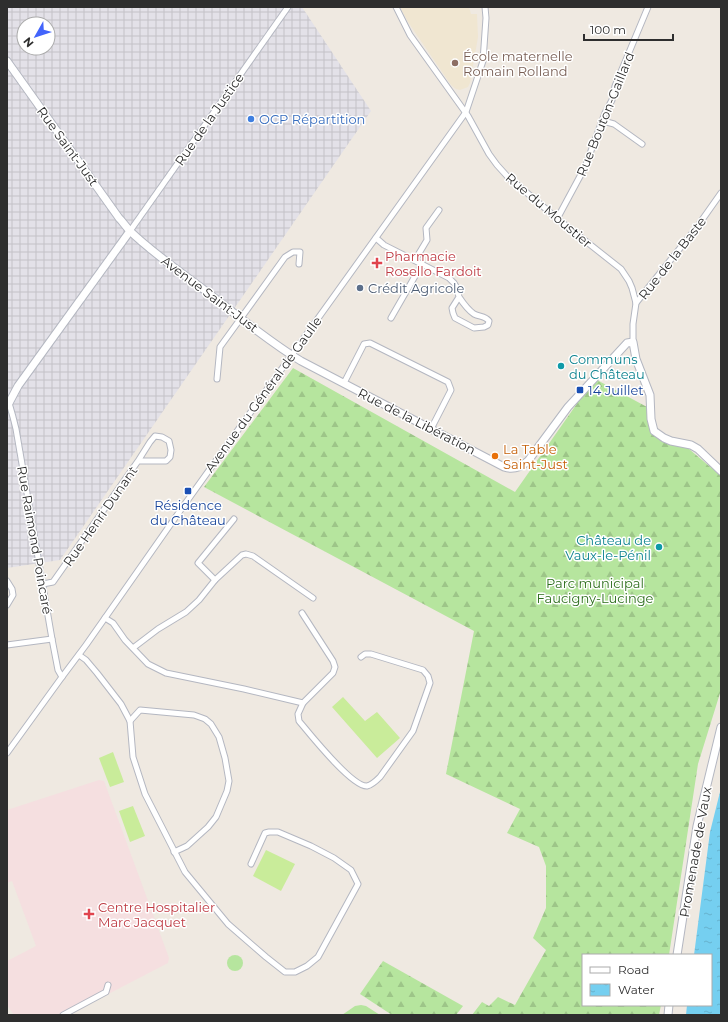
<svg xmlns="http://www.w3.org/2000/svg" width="728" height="1022" font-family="Montserrat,sans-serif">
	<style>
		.industrial { fill: url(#industrial-grid); fill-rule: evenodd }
		.education { fill: #f0e6d1 }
		.medical { fill: #f5dfe0 }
		.grass { fill: #b6e59e }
		.forest { fill: url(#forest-firs) }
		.pitch { fill: #c9ec9a }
		.water { fill: url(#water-ripples) }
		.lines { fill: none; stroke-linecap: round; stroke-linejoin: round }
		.street-casing { stroke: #b4b7c1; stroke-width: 7 }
		.secondary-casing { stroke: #b4b7c1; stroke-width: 9 }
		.street { stroke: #fff; stroke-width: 5 }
		.secondary { stroke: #fff; stroke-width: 7 }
		.education-dot { fill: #8d6e63; stroke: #fff; stroke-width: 1.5 }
		.shop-dot { fill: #3f7fe0; stroke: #fff; stroke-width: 1.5 }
		.health-dot { fill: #e0444e; stroke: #fff; stroke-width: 1.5 }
		.service-dot { fill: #5c6f8a; stroke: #fff; stroke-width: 1.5 }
		.culture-dot { fill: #0f9aa8; stroke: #fff; stroke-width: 1.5 }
		.transit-dot { fill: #1a4fb4; stroke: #fff; stroke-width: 1.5 }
		.food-dot { fill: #e8710a; stroke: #fff; stroke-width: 1.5 }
		.labels { text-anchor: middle; stroke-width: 3; stroke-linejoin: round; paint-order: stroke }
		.education-label { font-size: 13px; fill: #785e54; stroke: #fff; text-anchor: start }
		.street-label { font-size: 13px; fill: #2e2e2e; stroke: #fff }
		.shop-label { font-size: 13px; fill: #366cbe; stroke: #fff; text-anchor: start }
		.health-label { font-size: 13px; fill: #be3a42; stroke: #fff; text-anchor: start }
		.service-label { font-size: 13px; fill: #4e5e75; stroke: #fff; text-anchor: start }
		.culture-label { font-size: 13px; fill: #0d838f; stroke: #fff; text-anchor: start }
		.transit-label { font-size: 13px; fill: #164399; stroke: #fff; text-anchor: start }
		.food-label { font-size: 13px; fill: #c56008; stroke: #fff; text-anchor: start }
		.park-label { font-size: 13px; fill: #2c6e1b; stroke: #fff }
	</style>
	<defs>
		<pattern id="industrial-grid" width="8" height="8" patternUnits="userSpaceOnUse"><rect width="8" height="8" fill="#e3e1e8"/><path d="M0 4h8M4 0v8" fill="none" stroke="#c3c1c7"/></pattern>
		<pattern id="forest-firs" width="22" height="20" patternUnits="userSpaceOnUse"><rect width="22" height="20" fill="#b6e59e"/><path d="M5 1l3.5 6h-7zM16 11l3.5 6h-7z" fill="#9dc588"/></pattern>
		<pattern id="water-ripples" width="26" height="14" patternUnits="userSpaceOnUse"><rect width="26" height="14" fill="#75cff0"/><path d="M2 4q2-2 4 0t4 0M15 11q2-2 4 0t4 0" fill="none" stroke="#66b2ce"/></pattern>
	</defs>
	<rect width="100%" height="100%" fill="#efe9e1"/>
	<path class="industrial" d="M7 7H302L371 111 60 560 7 568ZM24 24H48V48H24Z"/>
	<path class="education" d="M400 7H469L471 14H477L478 37 470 83 468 87 460 90 456 89 451 85 408 22Z"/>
	<path class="medical" d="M99 780 104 781 169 958 168 963 68 1015H14L7 1005V961L36 946 12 881 7 883V810Z"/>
	<g class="grass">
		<circle cx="235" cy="963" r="8"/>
		<path d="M361 1005 366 1006 380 1015H342L355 1006Z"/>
	</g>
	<g class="forest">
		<path d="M293 368 515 492 583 395 597 380 647 407 652 432 689 449 721 476V690L698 764 669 955H583V1005H661L659 1015H472L482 1002 489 1006 498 997 515 1005 546 950 533 938 546 908V866L539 847 507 833 520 809 446 774 474 631 204 487Z"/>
		<path d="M383 961 463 1006 456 1015H392L360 994Z"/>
	</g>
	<g class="pitch">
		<path d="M343 697 365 721 377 712 400 738 377 758 332 707Z"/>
		<path d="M113 752 124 782 110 787 99 758Z"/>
		<path d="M133 806 145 836 130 842 119 811Z"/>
		<path d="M266 850 295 864 281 891 253 876Z"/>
	</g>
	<path class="water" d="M721 788V1015H686L687 1005H711V955H694L710 832Z"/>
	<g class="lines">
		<g class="street-casing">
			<g id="street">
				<path d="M396 7 410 35 468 116 489 154 497 165 507 176 559 220 621 269 629 281 632 288 636 303 633 324V342"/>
				<path d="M603 121 614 124 642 144"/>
				<path d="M557 219 585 167 605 113 612 100 615 86 648 7"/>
				<path d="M130 231 288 7"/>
				<path d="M376 238 384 245 449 278 454 283 457 288 459 297 452 308 453 313 455 318 474 328 484 327 488 325 489 321C485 316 480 317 474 314 468 310 463 303 459 297"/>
				<path d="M415 260 427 240 426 228 439 210"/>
				<path d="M636 303 697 227 721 193"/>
				<path d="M391 318 422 264"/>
				<path d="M217 379 220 347 285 257 293 252H300L299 264"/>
				<path d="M344 383 364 344 370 343 448 382 451 390 431 429"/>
				<path d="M9 403 13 417 16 429 52 639 58 670 62 677"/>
				<path d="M215 580 198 563 234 519"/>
				<path d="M7 581 12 589 13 595 7 605"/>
				<path d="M43 584 53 582 138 461H166L170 457 171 450 169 441 162 437 155 436 150 442 138 461"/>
				<path d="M105 618 113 623 125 640 148 664 166 673 244 689 303 703 333 673 335 667 333 661 302 613"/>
				<path d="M7 645 52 639"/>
				<path d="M133 648 158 629 186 612 199 600 215 580 242 555 246 554 253 556 313 598"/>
				<path d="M79 655 86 660 97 673 121 704 130 721 133 757 145 794 185 872 228 924 266 957 285 972H295L307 966 318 957 358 884 351 870 334 858 311 846 278 832H269L265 833 251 864"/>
				<path d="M303 703 298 714 299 721C309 733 352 787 367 786 372 785 376 781 380 777L413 731 430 683 428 676 423 670 371 654H365L361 657"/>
				<path d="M130 721 140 710 194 715 205 719 211 724 219 737 225 758 229 781 227 791 216 817 208 827 187 846 174 852"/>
				<path d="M7 753 62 677 86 645 182 508 466 112 483 61 486 18 485 7"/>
				<path d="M63 1015 106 992 108 985"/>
			</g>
		</g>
		<g class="secondary-casing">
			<g id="secondary">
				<path d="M7 61 119 218C123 222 126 227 131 232 154 254 182 273 207 292 238 316 268 341 301 361L504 467C513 470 521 467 528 461L568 407 627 343 633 342 636 359 650 395 651 419 654 431 664 438 671 441 691 445 698 449 721 471"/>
				<path d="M7 404 9 403 18 386 130 231"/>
				<path d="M677 955 697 826 721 727"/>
				<path d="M668 1015 669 1005"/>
			</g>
		</g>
		<use href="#street" class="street"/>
		<use href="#secondary" class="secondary"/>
	</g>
	<circle class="education-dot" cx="455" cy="63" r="4"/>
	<circle class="shop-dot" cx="251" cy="119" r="4"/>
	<g class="health-dot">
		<path d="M375 257h4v4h4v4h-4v4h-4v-4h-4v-4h4z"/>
		<path d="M87 908h4v4h4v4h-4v4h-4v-4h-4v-4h4z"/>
	</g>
	<circle class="service-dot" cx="360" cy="288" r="4"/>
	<g class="culture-dot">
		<circle cx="561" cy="366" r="4"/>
		<circle cx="659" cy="547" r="4"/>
	</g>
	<g class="transit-dot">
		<rect x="576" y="386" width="8" height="8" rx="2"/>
		<rect x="184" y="487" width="8" height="8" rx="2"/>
	</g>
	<circle class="food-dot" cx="495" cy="456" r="4"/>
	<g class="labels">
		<g class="education-label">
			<text x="463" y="61">École maternelle<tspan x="463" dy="15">Romain Rolland</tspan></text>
		</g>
		<g class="street-label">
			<text transform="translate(605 114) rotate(-68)" y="5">Rue Bouton-Gaillard</text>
			<text transform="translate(209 119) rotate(-55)" y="5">Rue de la Justice</text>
			<text transform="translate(68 146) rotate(54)" y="5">Rue Saint-Just</text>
			<text transform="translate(549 210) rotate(40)" y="5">Rue du Moustier</text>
			<text transform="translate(672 258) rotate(-52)" y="5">Rue de la Baste</text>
			<text transform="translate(210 294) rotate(37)" y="5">Avenue Saint-Just</text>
			<text transform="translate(263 394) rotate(-54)" y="5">Avenue du Général de Gaulle</text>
			<text transform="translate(417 421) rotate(27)" y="5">Rue de la Libération</text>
			<text transform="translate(100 516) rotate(-55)" y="5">Rue Henri Dunant</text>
			<text transform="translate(35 540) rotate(80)" y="5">Rue Raimond Poincaré</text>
			<text transform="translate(695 852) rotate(-80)" y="5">Promenade de Vaux</text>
		</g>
		<g class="shop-label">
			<text x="259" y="124">OCP Répartition</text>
		</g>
		<g class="health-label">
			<text x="385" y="261">Pharmacie<tspan x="385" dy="15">Rosello Fardoit</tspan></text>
			<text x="98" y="912">Centre Hospitalier<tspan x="98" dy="15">Marc Jacquet</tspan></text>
		</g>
		<g class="service-label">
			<text x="368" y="293">Crédit Agricole</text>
		</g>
		<g class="culture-label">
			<text x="569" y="364">Communs<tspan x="569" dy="15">du Château</tspan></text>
			<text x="651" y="545" text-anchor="end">Château de<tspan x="651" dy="15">Vaux-le-Pénil</tspan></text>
		</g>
		<g class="transit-label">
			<text x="588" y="395">14 Juillet</text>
			<text x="188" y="510" text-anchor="middle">Résidence<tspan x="188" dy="15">du Château</tspan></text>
		</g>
		<g class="food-label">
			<text x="503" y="454">La Table<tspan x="503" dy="15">Saint-Just</tspan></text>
		</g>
		<g class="park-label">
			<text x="595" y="588">Parc municipal<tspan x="595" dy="15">Faucigny-Lucinge</tspan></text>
		</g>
	</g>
	<rect width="728" height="1022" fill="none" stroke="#2e2e2e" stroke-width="16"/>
	<rect x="582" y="954" width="130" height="52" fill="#ffffff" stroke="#ababab"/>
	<rect x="590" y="967" width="20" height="6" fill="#ffffff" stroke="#ababab"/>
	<text x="618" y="974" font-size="12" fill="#2e2e2e">Road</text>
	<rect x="590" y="984" width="20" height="12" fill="url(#water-ripples)" stroke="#ababab"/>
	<text x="618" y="994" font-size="12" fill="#2e2e2e">Water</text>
	<g transform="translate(36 36) rotate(231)"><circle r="19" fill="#ffffff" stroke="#ababab"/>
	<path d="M0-3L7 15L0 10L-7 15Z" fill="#4264fb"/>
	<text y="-6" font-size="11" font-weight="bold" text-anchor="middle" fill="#2e2e2e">N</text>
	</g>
	<path d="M584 34v6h89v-6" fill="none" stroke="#2e2e2e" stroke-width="2"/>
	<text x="590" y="34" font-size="12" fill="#2e2e2e" stroke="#ffffff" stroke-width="3" paint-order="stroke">100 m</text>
</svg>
